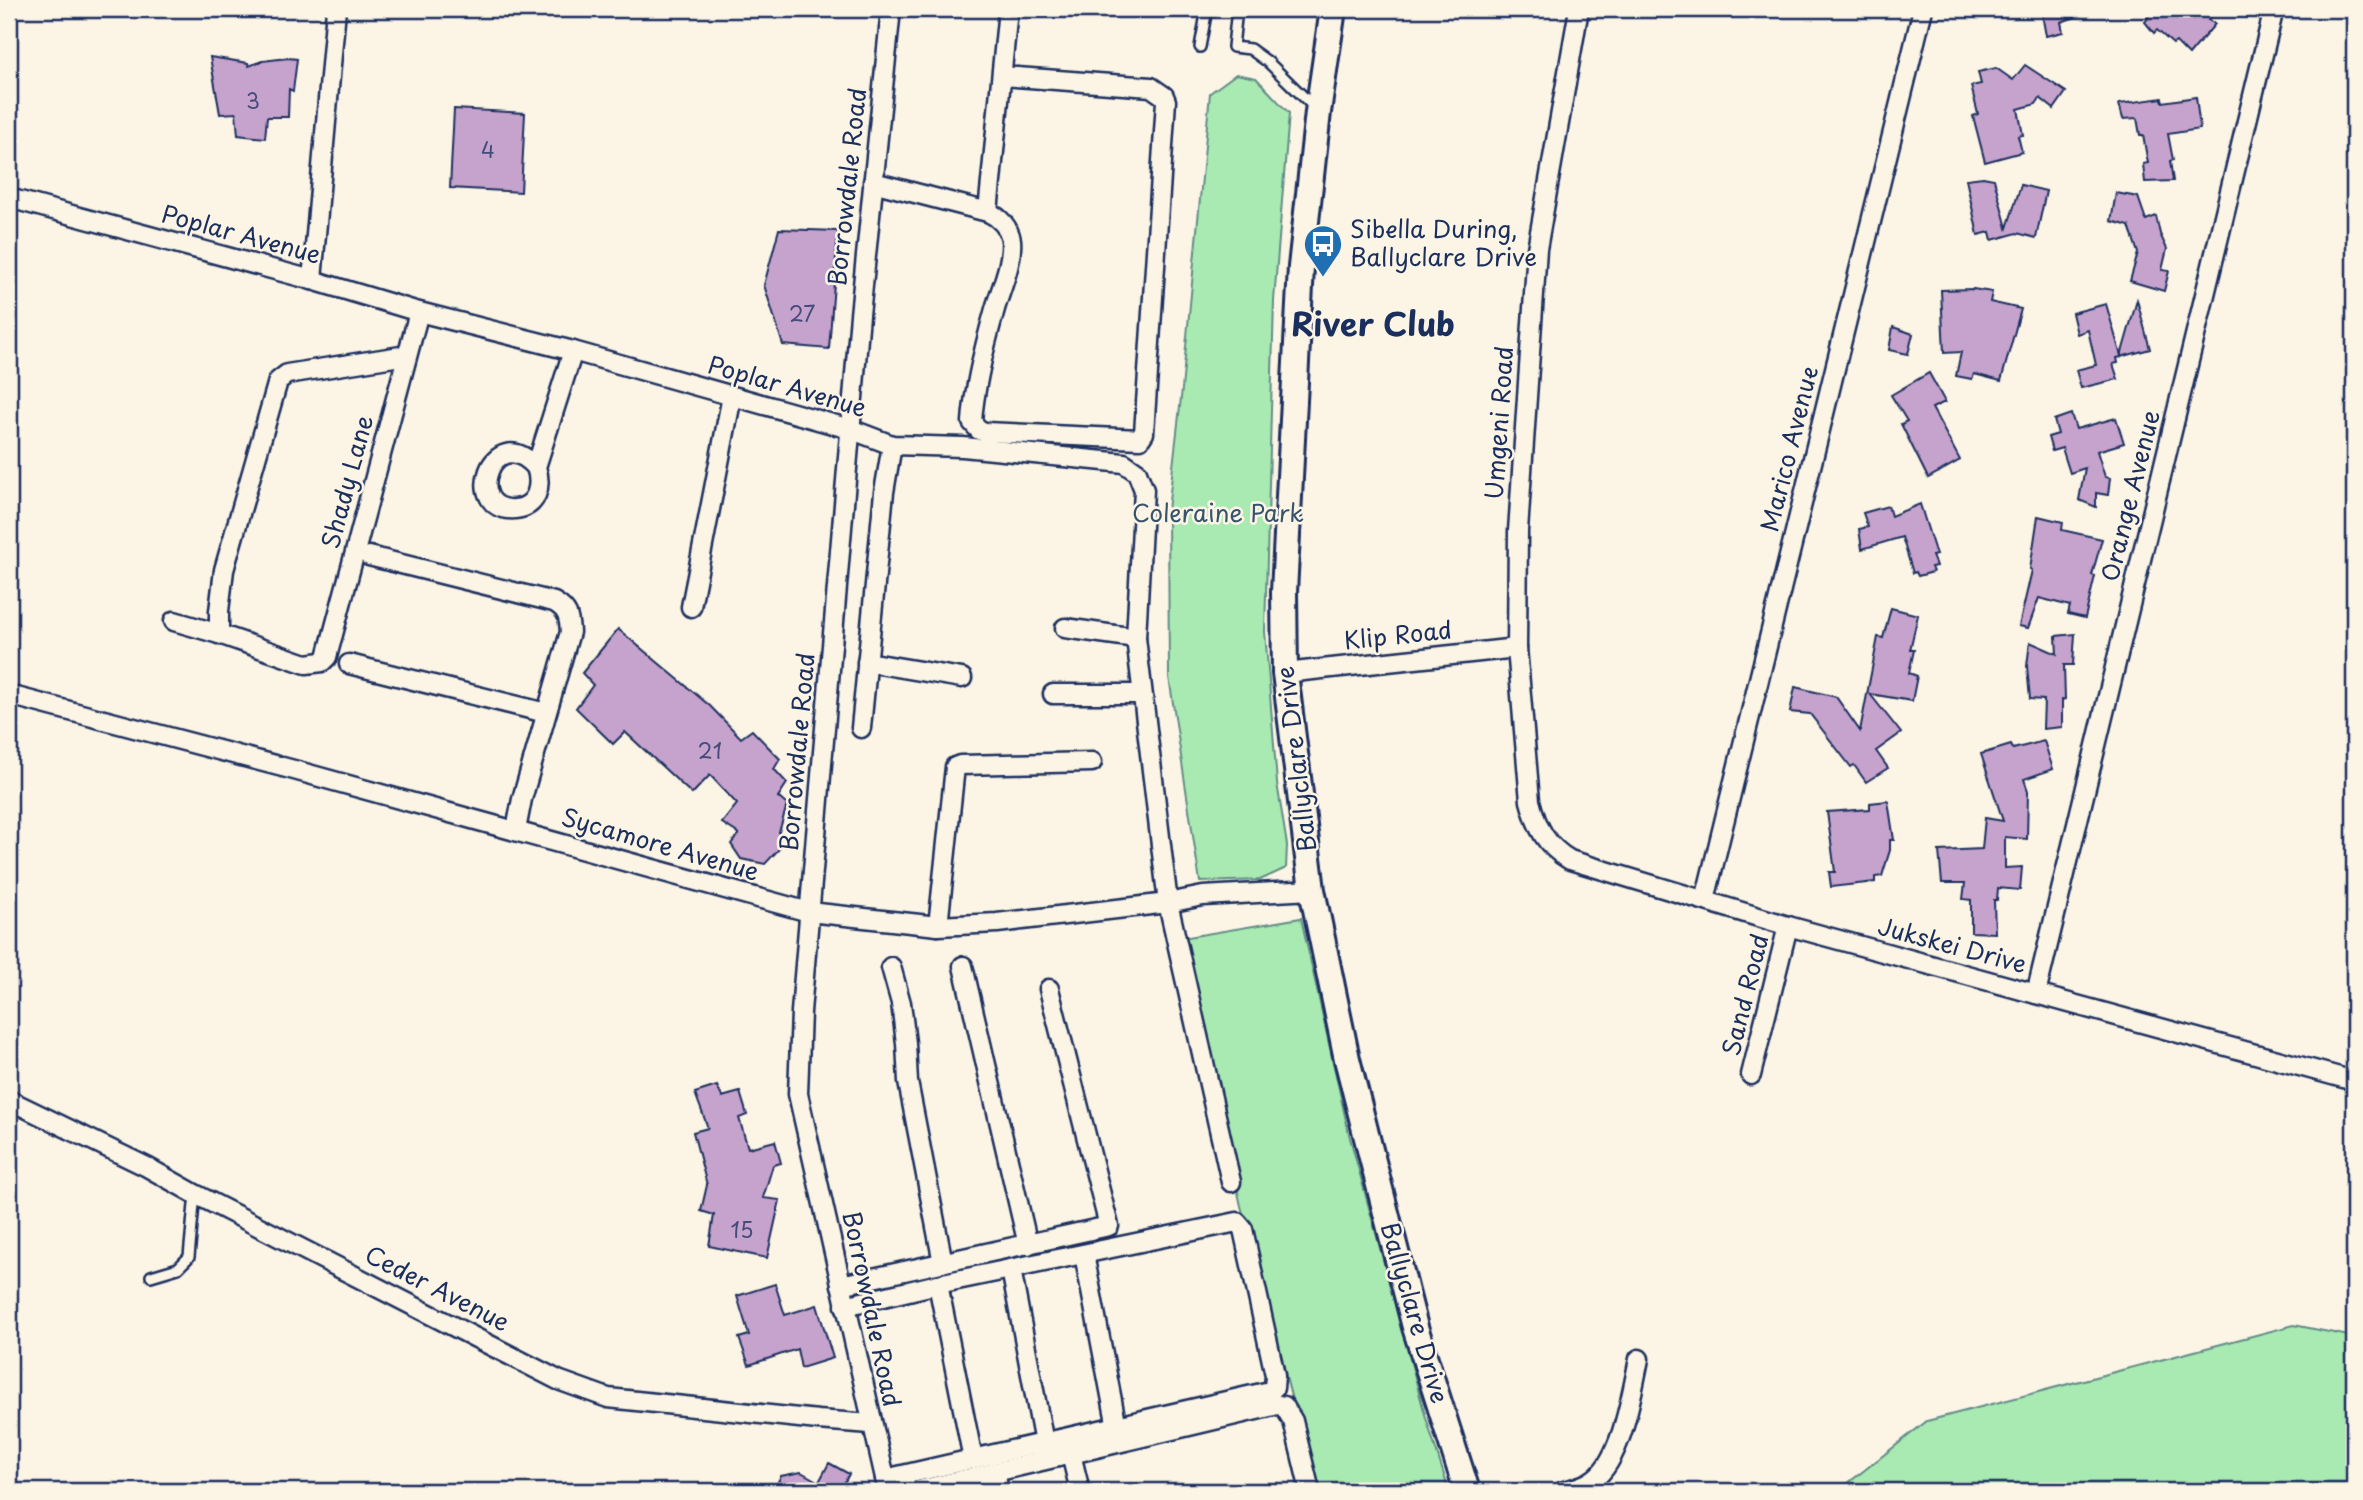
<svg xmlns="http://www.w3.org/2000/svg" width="2363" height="1500" font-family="'Playpen Sans',sans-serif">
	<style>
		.green { fill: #a9eab2; stroke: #628c88; stroke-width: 2 }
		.building { fill: #c6a3cd; stroke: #1b2f5e; stroke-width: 2 }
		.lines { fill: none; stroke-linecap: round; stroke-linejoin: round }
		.lane-casing { stroke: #1b2f5e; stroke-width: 14 }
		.street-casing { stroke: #1b2f5e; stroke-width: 23 }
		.secondary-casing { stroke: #1b2f5e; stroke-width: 30 }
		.lane { stroke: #fcf5e5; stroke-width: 9 }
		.street { stroke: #fcf5e5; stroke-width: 18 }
		.secondary { stroke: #fcf5e5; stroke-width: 24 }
		.labels { text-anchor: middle; stroke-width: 5; stroke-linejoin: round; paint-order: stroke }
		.number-label { font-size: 21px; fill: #464c7a }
		.street-label { font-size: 24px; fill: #1b2f5e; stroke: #fcf5e5 }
		.poi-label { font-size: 24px; fill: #1b2f5e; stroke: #fcf5e5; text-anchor: start }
		.park-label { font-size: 24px; fill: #37546f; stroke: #fcf5e5 }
		.district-label { font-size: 32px; font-weight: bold; fill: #1b2f5e; stroke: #fcf5e5 }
	</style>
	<rect width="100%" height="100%" fill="#fcf5e5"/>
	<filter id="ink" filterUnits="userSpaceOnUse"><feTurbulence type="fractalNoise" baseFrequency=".0143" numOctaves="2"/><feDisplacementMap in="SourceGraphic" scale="14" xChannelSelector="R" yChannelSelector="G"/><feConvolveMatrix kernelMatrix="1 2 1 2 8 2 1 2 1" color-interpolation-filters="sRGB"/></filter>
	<g filter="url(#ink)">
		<g class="green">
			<path d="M1236 74 1256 78 1289 113 1274 301 1265 631 1277 783 1287 845 1286 868 1260 880 1200 882 1169 677 1168 510 1182 389 1210 93Z"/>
			<path d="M1301 918 1349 1134 1426 1418 1449 1491H1316L1241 1206 1182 938Z"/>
			<path d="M2294 1325 2354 1337V1491H1838L1927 1421Z"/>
		</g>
		<g class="building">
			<path d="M2041 9H2090V12L2061 22 2063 32 2046 36Z"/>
			<path d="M2155 9H2171L2180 18 2187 9H2217L2208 20 2215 24 2189 55 2176 42 2173 44 2157 30 2154 33 2145 22 2148 18 2147 17Z"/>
			<path d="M210 57 248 63 249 66 262 61 288 58 297 59 293 91 289 89 288 117H267L265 138 238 135 236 113 220 114Z"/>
			<path d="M2025 65 2066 92 2054 109 2040 98 2036 104 2018 109 2023 135 2018 136 2022 152 1985 162 1973 116 1978 114 1971 86 1981 84 1978 72 1996 68 2013 80Z"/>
			<path d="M2196 97 2200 129 2168 134 2173 160 2170 161 2173 181 2145 182 2143 164 2148 163 2143 135H2140L2137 118 2123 119 2119 104 2162 98 2163 102Z"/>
			<path d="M454 109 525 113 521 192 450 188Z"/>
			<path d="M1983 177 1994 179 2007 228 2021 185 2046 191 2036 238 2017 233 1992 240 1990 232 1978 235 1966 179Z"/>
			<path d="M2116 193 2138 197 2146 220 2156 216 2160 234 2167 249 2162 270 2169 271 2164 291 2130 281 2138 253 2129 226 2111 221Z"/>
			<path d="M779 229 838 231 829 349 783 345 764 285Z"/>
			<path d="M1973 289 1992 292 1990 302 2021 309 2001 381 1974 374 1972 379 1956 376 1961 352 1944 353 1941 290Z"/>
			<path d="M2137 300 2150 349 2117 358 2118 363 2113 364 2118 379 2081 388 2076 370 2096 365 2088 330 2077 334 2072 313 2106 304 2121 356Z"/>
			<path d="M1893 327 1913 334 1908 354 1889 350Z"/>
			<path d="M1929 373 1945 402 1932 408 1960 460 1928 478 1901 424 1907 421 1891 395Z"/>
			<path d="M2071 414 2076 429 2116 418 2124 443 2097 451 2105 477 2110 478 2108 495 2096 493V507L2079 500 2085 468 2070 473 2062 448 2052 451 2048 437 2058 434 2054 420Z"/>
			<path d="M1920 504 1936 555 1932 556 1936 566 1931 567 1933 572 1918 576 1916 572 1913 573 1902 537 1862 549 1859 529 1868 527 1863 513 1888 506 1891 516Z"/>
			<path d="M2038 516 2063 522 2062 530 2102 539 2092 575 2095 576 2085 618 2068 614 2070 606 2039 598 2028 628 2019 626 2032 570 2030 569Z"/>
			<path d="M1891 608 1918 615 1910 650H1914L1909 673 1917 676 1912 701 1870 694 1901 733 1876 751 1888 768 1866 782 1854 765 1851 767 1810 714 1790 712 1795 687 1836 697 1860 731 1878 637 1883 638Z"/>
			<path d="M618 629 710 706 741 738 752 730 780 759 774 769 787 783 778 797 787 805 779 832 780 848 765 864 741 859 731 844 739 834 722 823 737 804 710 775 692 794 625 732 613 744 576 708 593 685 582 673Z"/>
			<path d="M2075 634 2073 665H2064L2065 699 2062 700V727L2043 729 2044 700 2030 699 2027 666 2030 642 2057 654 2056 636Z"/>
			<path d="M2044 741 2053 769 2024 779 2028 791 2027 839 2005 837V868L2022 867 2020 890 1998 888 1997 900H1994L1995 933 1971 932V900L1963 899 1965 883H1942L1939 851 1982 849 1985 818 2003 821 1981 754 2011 745 2013 749Z"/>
			<path d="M1888 801 1894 840H1890V850L1882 876 1875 877V882L1831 887 1829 872H1835L1827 812 1870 809V803Z"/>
			<path d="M717 1086 722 1097 740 1092 747 1115 739 1118 748 1148 775 1141 781 1163 773 1165 763 1198 780 1200 767 1258 709 1246 714 1215 701 1211 707 1185 693 1132 708 1128 695 1093Z"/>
			<path d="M775 1284 785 1315 817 1305 833 1358 801 1368 797 1349 749 1365 739 1338 749 1335 737 1296Z"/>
			<path d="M829 1463 849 1474 840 1491H773L781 1476 801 1472 819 1482Z"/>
		</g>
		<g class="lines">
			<g class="lane-casing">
				<g id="lane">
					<path d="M1237 9 1233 47 1250 49 1268 62 1315 108"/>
					<path d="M1200 47 1207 9"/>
					<path d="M151 1276 178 1268 189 1257 195 1194"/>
				</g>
			</g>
			<g class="street-casing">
				<g id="street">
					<path d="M1579 9 1537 249 1518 531 1517 648 1530 801C1537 828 1546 846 1570 860L1788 926 2354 1081"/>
					<path d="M1003 76 1151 87 1164 96 1166 101 1144 433 1140 439 985 432 979 430 972 422C974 389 986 341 995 309 1001 288 1013 262 1011 240 1009 227 999 217 988 212L1008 9"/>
					<path d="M873 182 988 212"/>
					<path d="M9 198 312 280 419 312 573 351 850 429 892 445 963 447 1124 463 1137 472 1144 490 1136 638 1168 903 1231 1182"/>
					<path d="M312 280 336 9"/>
					<path d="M536 467C491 419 462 513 515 509 538 507 542 485 536 467L573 351"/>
					<path d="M369 556 554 602C568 610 569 617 570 632L522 799 516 830"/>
					<path d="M691 607 732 396"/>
					<path d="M174 621 219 634 306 664 322 662 327 657 419 312"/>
					<path d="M1065 628 1136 638"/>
					<path d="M219 634V611L224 570 278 381 287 374 407 355"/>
					<path d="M867 662 962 678"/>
					<path d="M349 664 546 713"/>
					<path d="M1285 673 1517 648"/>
					<path d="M1053 694H1142"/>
					<path d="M9 695 294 770 809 912 938 926 997 923 1168 903 1203 896 1312 890"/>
					<path d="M861 728 884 492 892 445"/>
					<path d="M1705 900 1923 9"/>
					<path d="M938 926 955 767 960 765 1092 762"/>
					<path d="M963 966 1028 1245"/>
					<path d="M891 967 901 1003 906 1043 908 1082 943 1263"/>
					<path d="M2036 994 2274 9"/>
					<path d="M1751 1075 1788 926"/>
					<path d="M9 1100 147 1167 195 1194 558 1380 608 1398 818 1420 871 1424"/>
					<path d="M1084 1254 1117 1427"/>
					<path d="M1011 1269 1044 1443"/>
					<path d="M938 1284 973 1459"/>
					<path d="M841 1285 1109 1226 1049 989"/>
					<path d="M845 1306 938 1284 1237 1222 1243 1229 1275 1375 1274 1388 1270 1391 885 1479"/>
					<path d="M1071 1454 1278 1405 1284 1406 1293 1421 1310 1491"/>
					<path d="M995 1472 1071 1454 1080 1491"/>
					<path d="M888 1491 798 1094 801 1012 860 315 891 9"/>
					<path d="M915 1491 995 1472 999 1491"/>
					<path d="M1564 1491C1574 1488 1586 1486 1594 1479 1622 1459 1632 1392 1639 1359"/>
				</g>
			</g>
			<g class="secondary-casing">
				<path id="secondary" d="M1333 9 1318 112 1301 267 1284 592 1285 673 1312 890 1347 1059 1415 1327 1467 1491"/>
			</g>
			<use href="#lane" class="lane"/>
			<use href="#street" class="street"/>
			<use href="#secondary" class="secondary"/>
		</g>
	</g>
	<defs>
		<g id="bus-pin" transform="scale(2.0125)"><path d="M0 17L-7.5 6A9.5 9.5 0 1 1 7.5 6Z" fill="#1f6fb2" stroke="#fcf5e5"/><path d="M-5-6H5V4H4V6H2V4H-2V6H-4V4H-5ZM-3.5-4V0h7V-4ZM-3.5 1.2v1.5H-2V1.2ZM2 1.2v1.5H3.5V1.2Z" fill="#fff"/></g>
	</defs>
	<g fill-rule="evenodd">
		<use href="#bus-pin" x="1323" y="244"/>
	</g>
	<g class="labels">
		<g class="number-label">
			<text x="253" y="109">3</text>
			<text x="488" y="158">4</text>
			<text x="802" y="322">27</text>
			<text x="710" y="759">21</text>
			<text x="742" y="1238">15</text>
		</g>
		<g class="street-label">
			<text transform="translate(848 187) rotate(-84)" y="8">Borrowdale Road</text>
			<text transform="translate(241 235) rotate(15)" y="8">Poplar Avenue</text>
			<text transform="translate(787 387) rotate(16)" y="8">Poplar Avenue</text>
			<text transform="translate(1500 423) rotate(-86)" y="8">Umgeni Road</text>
			<text transform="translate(1790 449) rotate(-76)" y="8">Marico Avenue</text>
			<text transform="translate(348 482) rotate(-75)" y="8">Shady Lane</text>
			<text transform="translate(2131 496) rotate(-76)" y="8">Orange Avenue</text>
			<text transform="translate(1398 636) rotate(-6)" y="8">Klip Road</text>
			<text transform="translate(798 752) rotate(-85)" y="8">Borrowdale Road</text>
			<text transform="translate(1297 759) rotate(-97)" y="8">Ballyclare Drive</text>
			<text transform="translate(660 845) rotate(16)" y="8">Sycamore Avenue</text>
			<text transform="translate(1952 946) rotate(15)" y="8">Jukskei Drive</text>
			<text transform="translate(1746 995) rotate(-76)" y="8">Sand Road</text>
			<text transform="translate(437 1289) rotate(27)" y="8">Ceder Avenue</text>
			<text transform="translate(871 1309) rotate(78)" y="8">Borrowdale Road</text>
			<text transform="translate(1414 1313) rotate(74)" y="8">Ballyclare Drive</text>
		</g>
		<g class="poi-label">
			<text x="1350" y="238">Sibella During,<tspan x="1350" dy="28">Ballyclare Drive</tspan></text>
		</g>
		<g class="park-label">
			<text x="1218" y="522">Coleraine Park</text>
		</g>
		<g class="district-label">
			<text x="1373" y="336">River Club</text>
		</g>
	</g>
	<rect width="2363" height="1500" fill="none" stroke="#fcf5e5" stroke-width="35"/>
	<rect x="18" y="18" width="2328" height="1465" fill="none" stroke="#1b2f5e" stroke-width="2.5" filter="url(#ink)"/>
</svg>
